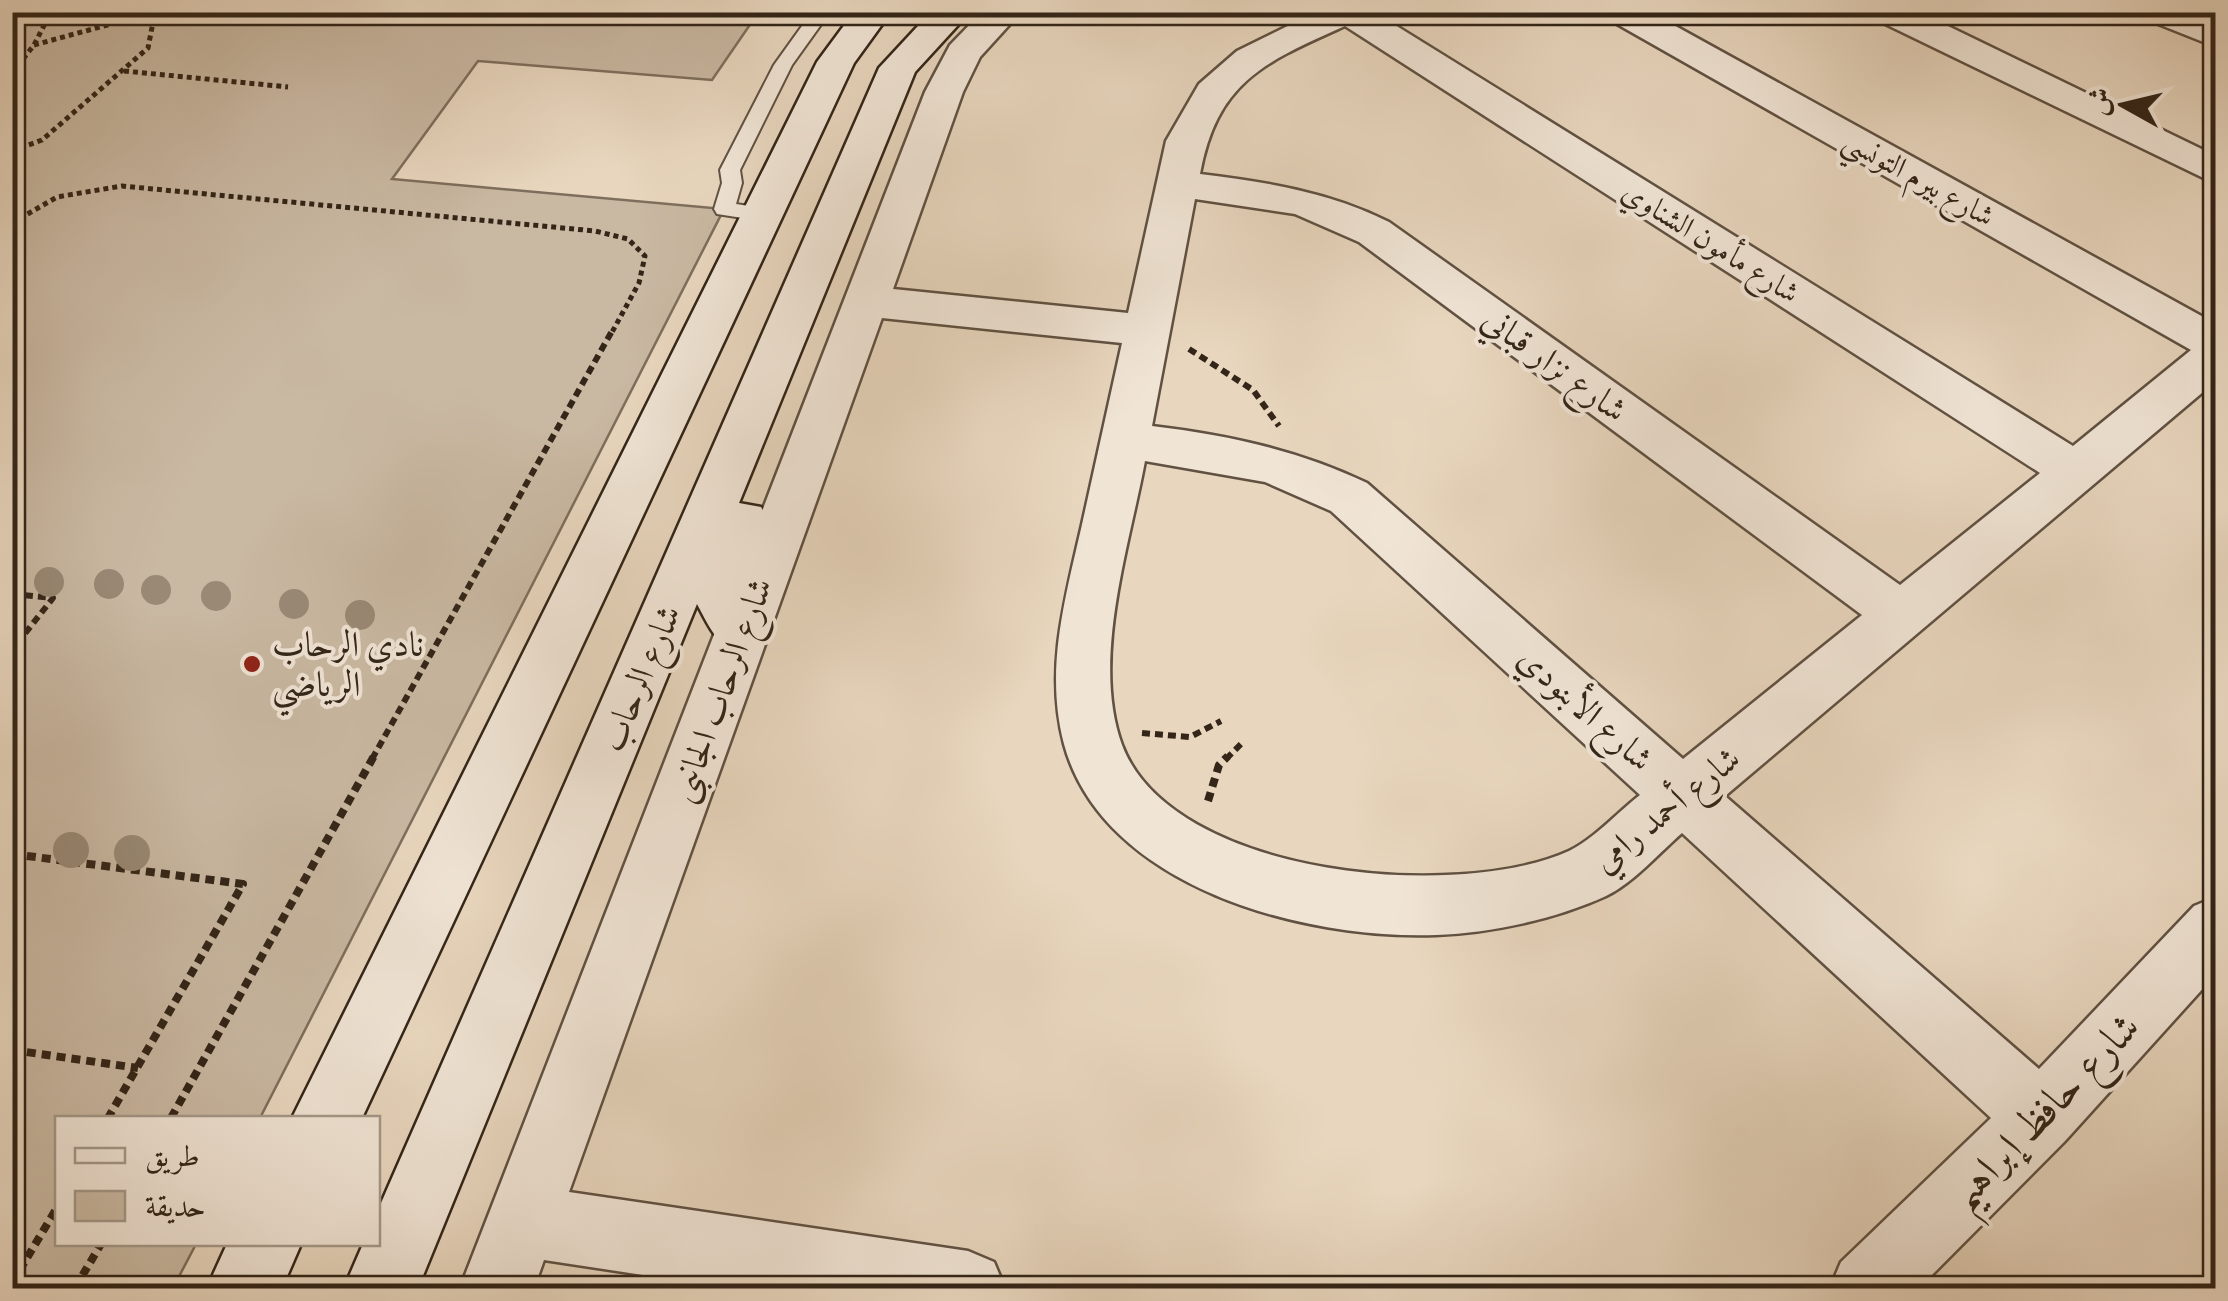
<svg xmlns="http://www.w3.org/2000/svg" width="2228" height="1301" font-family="'IM FELL Great Primer',Amiri,serif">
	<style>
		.green { fill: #c9b8a2; stroke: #7e6e5d; stroke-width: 2.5 }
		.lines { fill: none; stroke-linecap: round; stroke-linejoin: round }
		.lane-casing { stroke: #605142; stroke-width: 4 }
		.street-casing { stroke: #605142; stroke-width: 5 }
		.secondary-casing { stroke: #332518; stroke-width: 5 }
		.path-far2 { stroke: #332518; stroke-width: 5; stroke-dasharray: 5 4; stroke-linecap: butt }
		.path-far1 { stroke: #332518; stroke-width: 6; stroke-dasharray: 8 5; stroke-linecap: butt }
		.path { stroke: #332518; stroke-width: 8; stroke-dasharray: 9 6; stroke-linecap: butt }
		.lane { fill: #f0e4d5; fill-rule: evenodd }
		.street { fill: #f0e4d5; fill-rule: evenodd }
		.secondary { fill: #f0e4d5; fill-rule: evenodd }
		.tree { fill: #998975 }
		.poi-dot { fill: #8f2418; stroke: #f0e4d5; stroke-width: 4 }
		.labels { text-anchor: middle; stroke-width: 8; stroke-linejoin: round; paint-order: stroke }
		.far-street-label { font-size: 30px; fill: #332518; stroke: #f0e4d5 }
		.street-label { font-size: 35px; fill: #332518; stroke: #f0e4d5 }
		.poi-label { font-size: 35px; fill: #332518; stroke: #f0e4d5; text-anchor: start }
		.near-street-label { font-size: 42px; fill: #332518; stroke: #f0e4d5 }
	</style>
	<rect width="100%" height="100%" fill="#e8d6be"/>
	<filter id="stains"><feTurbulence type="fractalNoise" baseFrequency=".002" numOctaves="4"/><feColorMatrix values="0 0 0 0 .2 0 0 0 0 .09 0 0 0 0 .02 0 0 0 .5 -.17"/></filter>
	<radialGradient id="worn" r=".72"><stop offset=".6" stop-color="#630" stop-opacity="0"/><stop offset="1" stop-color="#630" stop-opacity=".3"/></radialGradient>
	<path class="green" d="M13 13H758L712 80 478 61 392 179 724 209 260 1118H58V1244H196L173 1288H13Z"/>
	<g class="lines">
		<g class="lane-casing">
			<path id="lane" d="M812 12H830L792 65 740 170 742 183 736 204 769 209 772 214 762 221 717 214 714 209 722 183 720 170 774 65Z"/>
		</g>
		<g class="street-casing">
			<g id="street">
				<path d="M982 12H1021L980 57 963 92 893 289 1128 313 1166 141 1199 84 1237 51 1316 12H1374L2073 446 2191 350 1610 20 1605 12H1650L2216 324V381L1725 796 2039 1069 2194 906 2216 897V974L2065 1141 1919 1288H1830L1841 1262 1991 1118 1682 833C1659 853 1633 883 1606 896 1556 919 1491 933 1436 935 1306 940 1103 888 1064 744 1044 668 1066 596 1083 520 1096 461 1109 402 1122 343L882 318 569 1192 968 1251 994 1262 1005 1288H729L544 1260 534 1288H460L925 92 950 45ZM1345 26 2040 473 1900 585 1389 222C1329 192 1266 182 1200 174 1217 81 1265 62 1345 26ZM1195 199 1295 214 1359 242 1862 615 1683 759 1367 483C1298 450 1227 435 1152 426ZM1145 461 1265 482 1331 511 1640 795C1618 812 1594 839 1569 851 1457 902 1172 877 1122 745 1091 661 1129 547 1145 461Z"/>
				<path d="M1872 12H1919L2216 156V184L1877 20Z"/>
				<path d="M2143 12H2193L2216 22V47L2148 20Z"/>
			</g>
		</g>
		<g class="secondary-casing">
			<g id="secondary">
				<path d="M854 12H891L854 63 362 1118H292L817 62Z"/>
				<path d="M931 12H970L915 72 739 503 761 507 769 521C760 542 737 579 751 602 757 612 765 619 770 630L762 646C723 659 714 636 697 604L418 1288H344L363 1244H378V1210L879 68Z"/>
				<path d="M227 1244H301L282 1288H207Z"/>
			</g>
		</g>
		<g class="path-far2">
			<path d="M34 45 155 12"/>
			<path d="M124 71 288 87"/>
			<path d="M12 73 34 45 51 12"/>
			<path d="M12 151 42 140 148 48 155 12"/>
			<path d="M12 223 57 197 122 186 595 231 628 239 645 256 639 283 611 334"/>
		</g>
		<g class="path-far1">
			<path d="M1189 349 1253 390 1279 426"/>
			<path d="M12 594 53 598 12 650"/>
			<path d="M1142 733 1190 737 1221 721"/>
			<path d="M372 759 612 331"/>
			<path d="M1226 759 1241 744"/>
		</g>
		<g class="path">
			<path d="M1208 801 1219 765 1228 756"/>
			<path d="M12 854 243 884 108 1118"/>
			<path d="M12 1050 138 1068"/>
			<path d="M171 1118 374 756"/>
			<path d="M12 1283 58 1206"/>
			<path d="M75 1288 101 1244"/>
		</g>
		<use href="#lane" class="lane"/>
		<use href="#street" class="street"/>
		<use href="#secondary" class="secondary"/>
	</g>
	<g class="tree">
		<circle cx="49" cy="582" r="15"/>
		<circle cx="109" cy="584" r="15"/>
		<circle cx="156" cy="590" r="15"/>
		<circle cx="216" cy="596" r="15"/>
		<circle cx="294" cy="604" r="15"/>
		<circle cx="360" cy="615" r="15"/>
		<circle cx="71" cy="850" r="18"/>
		<circle cx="132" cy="853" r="18"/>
	</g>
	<circle class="poi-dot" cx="252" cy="664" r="10"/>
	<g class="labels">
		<g class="far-street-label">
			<text transform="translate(1919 178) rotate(29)" y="10">شارع بيرم التونسي</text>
			<text transform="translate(1711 242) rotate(32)" y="10">شارع مأمون الشناوي</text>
		</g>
		<g class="street-label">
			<text transform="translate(1555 364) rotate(36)" y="12">شارع نزار قباني</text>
			<text transform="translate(640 678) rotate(-67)" y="12">شارع الرحاب</text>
			<text transform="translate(721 690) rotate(-70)" y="12">شارع الرحاب الجانبى</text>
			<text transform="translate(1586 708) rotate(42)" y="12">شارع الأبنودي</text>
			<text transform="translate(1666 809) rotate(-39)" y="12">شارع أحمد رامي</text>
		</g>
		<g class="poi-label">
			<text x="272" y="656">نادي الرحاب<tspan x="272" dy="40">الرياضي</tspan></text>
		</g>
		<g class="near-street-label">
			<text transform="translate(2043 1110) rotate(-46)" y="15">شارع حافظ إبراهيم</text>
		</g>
	</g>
	<rect width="2228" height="1301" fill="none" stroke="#e8d6be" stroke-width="50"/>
	<rect x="15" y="15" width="2198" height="1271" fill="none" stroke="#332518" stroke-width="5"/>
	<rect x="25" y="25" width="2178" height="1251" fill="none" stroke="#332518" stroke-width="2.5"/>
	<rect x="55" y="1116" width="325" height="130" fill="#f0e4d5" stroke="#a49889" stroke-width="2.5"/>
	<rect x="75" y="1148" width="50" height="15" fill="#f0e4d5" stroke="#a49889" stroke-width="2.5"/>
	<text x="145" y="1166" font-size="30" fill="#332518">طريق</text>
	<rect x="75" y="1191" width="50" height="30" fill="#c9b8a2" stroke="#a49889" stroke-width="2.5"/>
	<text x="145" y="1216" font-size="30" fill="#332518">حديقة</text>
	<g transform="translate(2123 105) rotate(278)" stroke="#f0e4d5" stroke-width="8" paint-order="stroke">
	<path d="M0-8L18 38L0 25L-18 38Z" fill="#332518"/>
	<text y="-15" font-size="28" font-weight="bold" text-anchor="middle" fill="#332518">ش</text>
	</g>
	<rect width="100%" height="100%" filter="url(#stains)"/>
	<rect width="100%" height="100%" fill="url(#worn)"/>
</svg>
